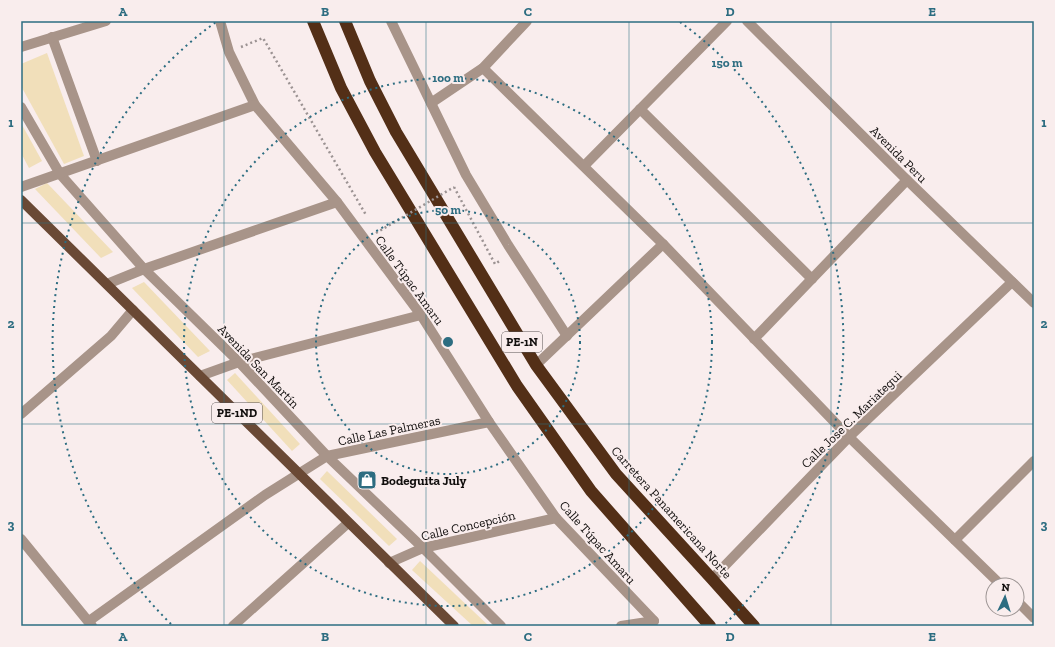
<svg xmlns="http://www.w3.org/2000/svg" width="1055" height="647" font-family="'Zilla Slab',serif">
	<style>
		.green { fill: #f1dfba }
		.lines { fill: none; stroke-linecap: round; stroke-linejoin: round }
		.path { stroke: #9c9393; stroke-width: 2.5; stroke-dasharray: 2 3; stroke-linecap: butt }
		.minor { stroke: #a89489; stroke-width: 10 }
		.major { stroke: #6a4935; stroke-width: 10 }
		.highway { stroke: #532f17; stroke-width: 12 }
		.path-bridge { stroke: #9c9393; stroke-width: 2.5; stroke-dasharray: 2 3; stroke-linecap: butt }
		.grid { fill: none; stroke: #2d6d81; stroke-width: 1; stroke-opacity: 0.55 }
		.ring { fill: none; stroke: #2d6d81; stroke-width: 2; stroke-dasharray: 2 4 }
		.labels { text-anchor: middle; stroke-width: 4; stroke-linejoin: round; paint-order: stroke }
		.shield { fill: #f9eded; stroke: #575150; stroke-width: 1 }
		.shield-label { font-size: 12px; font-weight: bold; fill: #110e0d }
		.street-label { font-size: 13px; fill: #110e0d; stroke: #f9eded }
		.poi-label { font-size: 13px; font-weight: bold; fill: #110e0d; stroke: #f9eded; text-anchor: start }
		.centre { fill: #2d6d81; stroke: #f9eded; stroke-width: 2 }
		.ring-label { font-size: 12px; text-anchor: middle; font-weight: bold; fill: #2d6d81; stroke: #f9eded; stroke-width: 4; stroke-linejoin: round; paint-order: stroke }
		.neatline { fill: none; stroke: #2d6d81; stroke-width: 1.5 }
		.grid-label { font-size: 13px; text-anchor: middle; font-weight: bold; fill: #2d6d81 }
	</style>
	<rect width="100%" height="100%" fill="#f9eded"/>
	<g class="green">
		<path d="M47 53 84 156 64 164 21 86V64Z"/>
		<path d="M21 123 42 161 29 168 21 153Z"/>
		<path d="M47 183 113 252 101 258 35 189Z"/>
		<path d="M144 282 210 351 198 357 132 288Z"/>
		<path d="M235 373 300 444 292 451 227 380Z"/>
		<path d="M327 471 397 539 389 546 320 479Z"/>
		<path d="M420 561 489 626H473L412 570Z"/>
	</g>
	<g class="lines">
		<g class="path">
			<path d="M241 47 263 38 366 215"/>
			<path d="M454 187 495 264 501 260"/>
		</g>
		<g class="minor">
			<path d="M220 21 229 52 255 105 337 202 421 315 489 422 556 518 654 621"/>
			<path d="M391 21 466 175 508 245 567 336"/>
			<path d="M747 21 907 180 1034 303"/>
			<path d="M52 37 97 161"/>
			<path d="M21 47 106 21"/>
			<path d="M483 68 663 244 849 437 1001 585"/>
			<path d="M431 103 483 68 527 21"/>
			<path d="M21 107 60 174 144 269 239 362 327 456 423 548 501 626"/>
			<path d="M640 109 812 279"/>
			<path d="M584 166 727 21"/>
			<path d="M21 187 255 105"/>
			<path d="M107 284 144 269 337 202"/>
			<path d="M754 339 907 180"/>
			<path d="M536 365 663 244"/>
			<path d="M200 376 239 362 421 315"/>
			<path d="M21 414 111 336 133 310"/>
			<path d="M21 539 92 626"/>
			<path d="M955 540 1034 461"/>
			<path d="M389 563 423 548 556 518"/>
			<path d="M712 579 849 437 1012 282"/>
			<path d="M1017 601 1034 618"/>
			<path d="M89 621 265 495 327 456 489 422"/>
			<path d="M233 626 348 523"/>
			<path d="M621 626 654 621"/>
		</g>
		<path class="major" d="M21 200 454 626"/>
		<g class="highway">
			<path d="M313 21 341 88 375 152 517 386 591 491 710 626"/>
			<path d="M345 21 370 81 396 132 536 365 616 474 712 579 754 626"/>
		</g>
		<path class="path-bridge" d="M376 233 454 187"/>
	</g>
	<path class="grid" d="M224 21V626M426 21V626M629 21V626M831 21V626M21 223H1034M21 424H1034"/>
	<g class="ring">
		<circle cx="448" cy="342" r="132"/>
		<circle cx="448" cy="342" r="264"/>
		<path d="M171 624A395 395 0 0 1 216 22M680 22A395 395 0 0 1 725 624"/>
	</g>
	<defs>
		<g id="shop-square" transform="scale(1)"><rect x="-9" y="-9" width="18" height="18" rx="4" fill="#2d6d81" stroke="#f9eded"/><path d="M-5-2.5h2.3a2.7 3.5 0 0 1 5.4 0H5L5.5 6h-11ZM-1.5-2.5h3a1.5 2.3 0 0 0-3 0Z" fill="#fff"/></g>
	</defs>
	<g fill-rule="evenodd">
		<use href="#shop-square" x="367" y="480"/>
	</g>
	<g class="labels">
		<g class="shield">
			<rect x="502" y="332" width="40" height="20" rx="3"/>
			<rect x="212" y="403" width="50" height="20" rx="3"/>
		</g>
		<g class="shield-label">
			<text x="522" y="346">PE-1N</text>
			<text x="237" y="417">PE-1ND</text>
		</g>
		<g class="street-label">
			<text transform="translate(899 154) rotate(45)" y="5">Avenida Peru</text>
			<text transform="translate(410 280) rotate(54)" y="5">Calle Túpac Amaru</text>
			<text transform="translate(259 366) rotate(46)" y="5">Avenida San Martín</text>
			<text transform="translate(851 419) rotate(-44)" y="5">Calle Jose C. Mariategui</text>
			<text transform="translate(389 430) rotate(-12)" y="5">Calle Las Palmeras</text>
			<text transform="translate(672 512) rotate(48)" y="5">Carretera Panamericana Norte</text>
			<text transform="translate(468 525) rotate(-13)" y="5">Calle Concepción</text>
			<text transform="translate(598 542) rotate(48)" y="5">Calle Túpac Amaru</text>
		</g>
		<g class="poi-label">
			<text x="381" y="485">Bodeguita July</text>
		</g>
	</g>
	<circle cx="448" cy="342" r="6" class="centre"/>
	<g class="ring-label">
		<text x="727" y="67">150 m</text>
		<text x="448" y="82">100 m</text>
		<text x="448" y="214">50 m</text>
	</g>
	<rect width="1055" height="647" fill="none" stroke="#f9eded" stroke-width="44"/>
	<g transform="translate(1005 597) rotate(4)"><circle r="19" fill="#f9eded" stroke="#9c9493"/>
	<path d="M0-3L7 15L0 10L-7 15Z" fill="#2d6d81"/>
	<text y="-6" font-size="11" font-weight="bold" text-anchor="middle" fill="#110e0d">N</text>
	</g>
	<rect x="22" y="22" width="1011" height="603" class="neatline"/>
	<g class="grid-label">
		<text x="123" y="16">A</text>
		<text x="325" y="16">B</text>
		<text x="528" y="16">C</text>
		<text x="730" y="16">D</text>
		<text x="932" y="16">E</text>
		<text x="11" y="127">1</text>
		<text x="1044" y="127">1</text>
		<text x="11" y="328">2</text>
		<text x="1044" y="328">2</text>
		<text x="11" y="529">3</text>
		<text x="1044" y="529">3</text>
		<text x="123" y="641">A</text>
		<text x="325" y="641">B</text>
		<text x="528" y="641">C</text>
		<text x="730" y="641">D</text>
		<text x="932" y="641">E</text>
	</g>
</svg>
